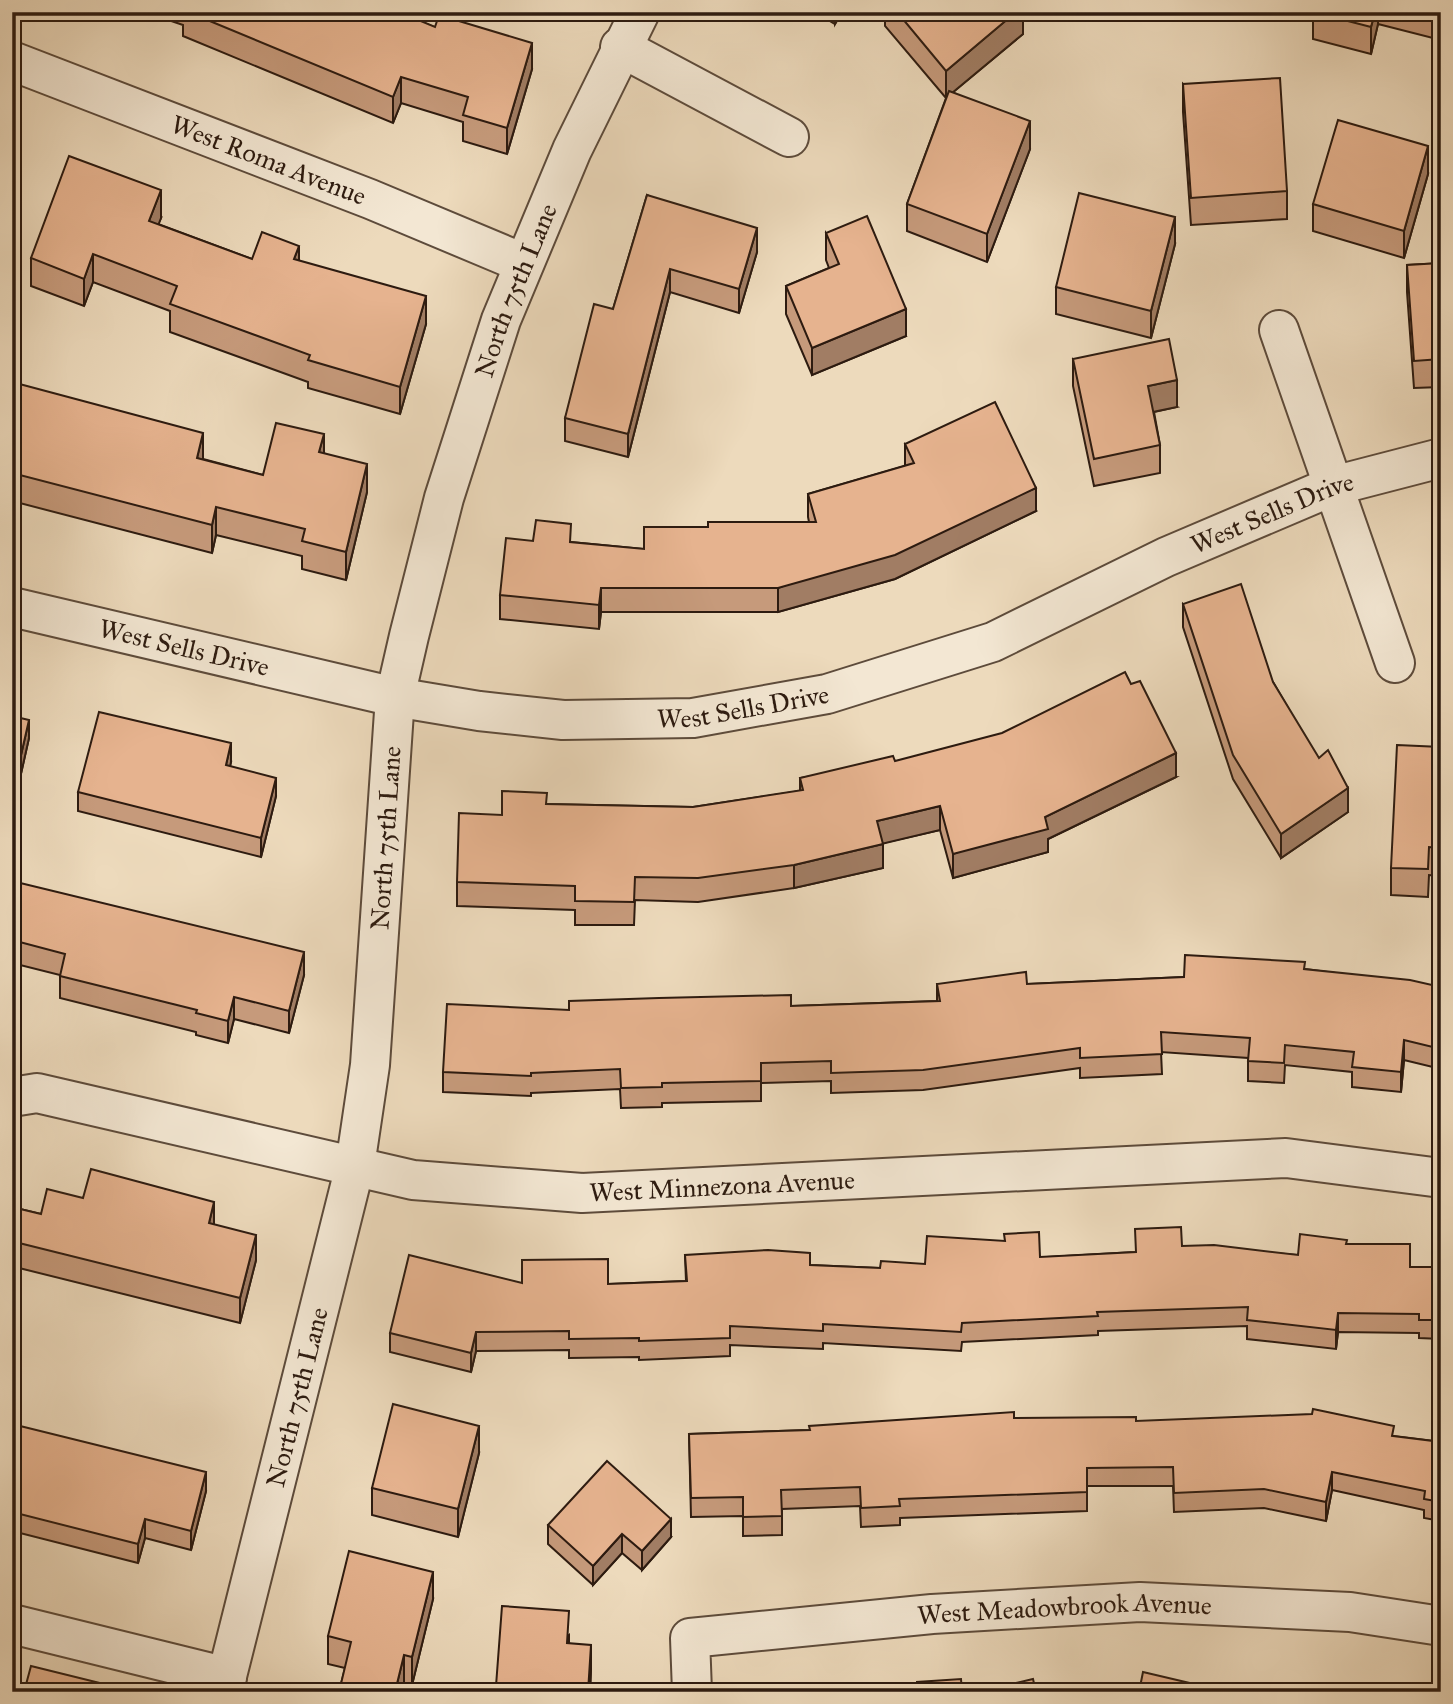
<svg xmlns="http://www.w3.org/2000/svg" width="1453" height="1704" font-family="'IM FELL Great Primer',serif">
	<style>
		.lines { fill: none; stroke-linecap: round; stroke-linejoin: round }
		.street-casing { stroke: #5d4b3b; stroke-width: 42 }
		.street { stroke: #f3e7d3; stroke-width: 38 }
		.wall { fill: #c69a7b; stroke: #2d1b10; stroke-width: 2 }
		.shaded-wall { fill: #a17d64; stroke: #2d1b10; stroke-width: 2 }
		.building { fill: #e6b38f; stroke: #2d1b10; stroke-width: 2 }
		.labels { text-anchor: middle; stroke-width: 7; stroke-linejoin: round; paint-order: stroke }
		.street-label { font-size: 26px; fill: #2d1b10; stroke: #f3e7d3 }
	</style>
	<rect width="100%" height="100%" fill="#eddabc"/>
	<filter id="stains"><feTurbulence type="fractalNoise" baseFrequency=".00286" numOctaves="4"/><feColorMatrix values="0 0 0 0 .2 0 0 0 0 .09 0 0 0 0 .02 0 0 0 .5 -.17"/></filter>
	<radialGradient id="worn" r=".72"><stop offset=".6" stop-color="#630" stop-opacity="0"/><stop offset="1" stop-color="#630" stop-opacity=".3"/></radialGradient>
	<g class="lines">
		<g class="street-casing">
			<g id="street">
				<path d="M620 47 789 137"/>
				<path id="s1" d="M12 61 370 199 523 263"/>
				<path d="M1279 330 1395 663"/>
				<path id="s2" d="M12 607 395 697 479 711 563 720 693 718 827 694 993 642 1166 557 1333 486 1441 458"/>
				<path id="s3" d="M12 1097 37 1093 413 1180 582 1193 1286 1158 1441 1178"/>
				<path d="M12 1624 227 1677"/>
				<path id="s4" d="M223 1692 355 1166 370 1065 395 697 409 636 444 498 501 320 572 150 640 12"/>
				<path id="s5" d="M692 1692 690 1638 932 1614 1140 1602 1350 1612 1441 1626"/>
			</g>
		</g>
		<use href="#street" class="street"/>
	</g>
	<g class="wall">
		<path d="M145 12H399L532 69 507 154 463 141V122L401 103 393 123 183 36V25Z"/>
		<path d="M815 12H842L835 24Z"/>
		<path d="M885 12H1023V34L953 92 1030 149 987 262 907 231V204L946 98 885 26Z"/>
		<path d="M1313 12H1441V66L1437 65V39L1378 24 1371 54 1313 39Z"/>
		<path d="M1183 84 1287 191V219L1191 225 1183 112Z"/>
		<path d="M1428 174 1404 258 1313 231V204Z"/>
		<path d="M647 195 757 252 739 313 670 292 628 457 565 441V418L613 309Z"/>
		<path d="M161 218 158 224 252 259 299 261 426 324 400 414 308 388V382L170 332V311L93 282 84 306 31 286V258Z"/>
		<path d="M826 233 906 336 812 375 786 314V286L829 268 826 260Z"/>
		<path d="M1175 244 1151 338 1056 314V287Z"/>
		<path d="M1441 263V387L1414 388 1407 292V265Z"/>
		<path d="M1073 359 1177 407 1154 412 1160 445V473L1094 486 1073 386Z"/>
		<path d="M12 382 203 459 263 475 324 453 367 492 346 580 302 569V556L216 535 212 553 12 501Z"/>
		<path d="M905 444 1036 511 895 579 778 612H601L599 629 500 619V595L533 541 571 542 644 549 708 527 809 522 808 517V494L905 466Z"/>
		<path d="M1183 604 1273 682 1348 812 1281 858 1233 779 1183 627Z"/>
		<path d="M12 716 29 738 16 796 12 795Z"/>
		<path d="M1441 747V876L1429 875 1428 897 1391 895V868Z"/>
		<path d="M895 761 1176 777 1048 839V852L953 878 940 830 883 843V868L794 888 698 902 635 900 634 925H575V910L457 906V882L502 815 547 804 693 807 800 791V778Z"/>
		<path d="M231 762 230 766 276 796 261 857 78 811V792Z"/>
		<path d="M12 881 304 975 289 1033 234 1019 228 1043 196 1035V1032L60 998V975L12 963Z"/>
		<path d="M1305 969 1441 987V1069L1404 1060 1401 1092 1352 1087V1072L1285 1065 1284 1083 1248 1081V1058L1161 1052 1162 1074 1080 1078V1068L923 1090 831 1093V1081L761 1083V1101L662 1103V1107L621 1108 620 1089 531 1093V1096L443 1092V1072L791 1006 937 1001V984H1027L1184 977Z"/>
		<path d="M83 1198 214 1225 256 1260 240 1323 15 1267 12 1279V1207L41 1214Z"/>
		<path d="M1347 1244 1410 1267H1441V1339L1419 1338V1333L1338 1332 1336 1349 1247 1339V1326L1098 1331V1335L962 1342 961 1351 823 1343V1349L730 1345V1356L639 1360V1357L569 1358V1350L476 1351 471 1372 390 1352V1333L522 1283 608 1284 686 1281 685 1255 810 1265 880 1268 925 1264 1135 1252 1182 1246 1298 1255Z"/>
		<path d="M1014 1418 1136 1421 1394 1436 1441 1442V1521L1424 1518V1510L1332 1490 1326 1521 1264 1508 1174 1512 1173 1486H1087V1511L900 1518V1525L861 1527 860 1506 782 1509V1535L743 1536V1516L691 1517 689 1434 809 1430Z"/>
		<path d="M12 1424 206 1491 191 1550 145 1538 138 1563 12 1531Z"/>
		<path d="M479 1453 458 1537 372 1515V1488Z"/>
		<path d="M548 1525 671 1537 642 1570 622 1553 593 1585 548 1544Z"/>
		<path d="M433 1599 412 1685 404 1683 402 1692H339L345 1668 328 1664V1636Z"/>
		<path d="M569 1635V1643L591 1668 590 1692H496V1686Z"/>
	</g>
	<g class="shaded-wall">
		<path d="M835 12H842L835 24Z"/>
		<path d="M1016 12H1023V34L946 98V71Z"/>
		<path d="M1375 12H1378V24L1371 54V27Z"/>
		<path d="M532 43V69L507 154V128Z"/>
		<path d="M401 77V103L393 123V97Z"/>
		<path d="M1030 121V149L987 262V234Z"/>
		<path d="M1428 146V174L1404 258V231Z"/>
		<path d="M161 190V218L149 249V221Z"/>
		<path d="M1175 217V244L1151 338V311Z"/>
		<path d="M757 228V252L739 313V289Z"/>
		<path d="M299 246V273L294 259Z"/>
		<path d="M93 254V282L84 306V279Z"/>
		<path d="M670 269V292L628 457V434Z"/>
		<path d="M426 296V324L400 414V387Z"/>
		<path d="M906 309V336L812 375V348Z"/>
		<path d="M1177 380V407L1148 413V386Z"/>
		<path d="M203 433V461L197 458Z"/>
		<path d="M324 434V462L319 452Z"/>
		<path d="M367 464V492L346 580V552Z"/>
		<path d="M1036 488V511L895 579 778 612V588Z"/>
		<path d="M216 507V535L212 553V525Z"/>
		<path d="M601 588V612L599 629V605Z"/>
		<path d="M29 720V738L16 796V777Z"/>
		<path d="M231 743V762L226 784V765Z"/>
		<path d="M1176 753V777L1048 839V852L953 878V854L1045 817Z"/>
		<path d="M276 778V796L261 857V838Z"/>
		<path d="M1348 788V812L1281 858V834Z"/>
		<path d="M940 806V830L877 845V821Z"/>
		<path d="M883 844V868L794 888V865Z"/>
		<path d="M304 952V975L289 1033V1011Z"/>
		<path d="M234 997V1019L228 1043V1021Z"/>
		<path d="M1404 1040V1060L1401 1092V1072Z"/>
		<path d="M214 1202V1227L209 1223Z"/>
		<path d="M256 1235V1260L240 1323V1298Z"/>
		<path d="M15 1242V1267L12 1279V1254Z"/>
		<path d="M1338 1313V1332L1336 1349V1330Z"/>
		<path d="M476 1332V1351L471 1372V1353Z"/>
		<path d="M479 1426V1453L458 1537V1509Z"/>
		<path d="M206 1472V1491L191 1550V1531Z"/>
		<path d="M1332 1472V1490L1326 1521V1502Z"/>
		<path d="M145 1519V1538L138 1563V1544Z"/>
		<path d="M671 1519V1537L642 1570V1551Z"/>
		<path d="M622 1534V1553L593 1585V1566Z"/>
		<path d="M433 1572V1599L412 1685V1657Z"/>
		<path d="M591 1645V1668L590 1692H588Z"/>
		<path d="M404 1655V1683L402 1692H395Z"/>
	</g>
	<g class="building">
		<path d="M188 12H399L435 27 439 15 532 43 507 128 463 115 468 97 401 77 393 97Z"/>
		<path d="M897 12H1016L946 71Z"/>
		<path d="M1313 12H1375L1371 27Z"/>
		<path d="M1441 24V39L1437 38Z"/>
		<path d="M1280 78 1287 191 1191 198 1183 84Z"/>
		<path d="M949 91 1030 121 987 234 907 204Z"/>
		<path d="M1338 120 1428 146 1404 231 1313 204Z"/>
		<path d="M69 156 161 190 149 221 252 259 262 232 299 246 294 259 426 296 400 387 308 360 310 355 170 304 177 286 93 254 84 279 31 258Z"/>
		<path d="M1079 193 1175 217 1151 311 1056 287Z"/>
		<path d="M647 195 757 228 739 289 670 269 628 434 565 418 594 304 613 309Z"/>
		<path d="M867 216 906 309 812 348 786 286 839 264 826 233Z"/>
		<path d="M1441 263V359L1414 361 1407 265Z"/>
		<path d="M1169 339 1177 380 1148 386 1160 445 1094 459 1073 359Z"/>
		<path d="M12 382 203 433 197 458 263 475 276 423 324 434 319 452 367 464 346 552 302 541 305 529 216 507 212 525 12 473Z"/>
		<path d="M995 402 1036 488 895 555 778 588H601L599 605 500 595 506 538 533 541 536 520 571 524 570 542 644 549V527H708V522H816L808 494 914 463 905 444Z"/>
		<path d="M1241 584 1273 682 1319 758 1328 750 1348 788 1281 834 1233 755 1183 604Z"/>
		<path d="M1125 672 1131 684 1140 681 1176 753 1045 817 1048 829 953 854 940 806 877 821 883 844 794 865 698 878 635 877 634 902 575 901V886L457 882 459 813 502 815V791L547 793 546 804 693 807 803 790 800 778 893 756 895 761 1002 733Z"/>
		<path d="M99 712 231 743 226 765 276 778 261 838 78 792Z"/>
		<path d="M12 716 29 720 16 777 12 776Z"/>
		<path d="M1397 745 1441 747V848L1429 847 1428 869 1391 868Z"/>
		<path d="M12 881 304 952 289 1011 234 997 228 1021 196 1013 197 1010 60 976 65 954 12 940Z"/>
		<path d="M1185 955 1305 962 1304 969 1410 980 1441 987V1049L1404 1040 1401 1072 1352 1067 1354 1052 1285 1045 1284 1063 1248 1061 1250 1038 1161 1032 1162 1054 1080 1058V1048L923 1070 831 1073V1061L761 1063V1081L662 1083V1087L621 1088 620 1069 531 1073V1076L443 1072 447 1004 569 1010V1001L659 998 791 995V1006L940 1001 937 984 1026 972 1027 984 1184 977Z"/>
		<path d="M91 1169 214 1202 209 1223 256 1235 240 1298 15 1242 12 1254V1207L41 1214 47 1189 83 1198Z"/>
		<path d="M1181 1227 1182 1246 1214 1245 1298 1255 1300 1234 1347 1240 1346 1244H1410V1267H1441V1320H1419V1314L1338 1313 1336 1330 1247 1320 1248 1307 1097 1312 1098 1316 962 1323 961 1332 823 1324V1331L730 1326V1338L639 1341V1338L569 1339V1331L476 1332 471 1353 390 1333 409 1255 522 1283V1260L608 1259V1284L687 1281 685 1255 768 1250 810 1253V1265L880 1268 881 1261 925 1264 927 1236 1005 1241 1004 1234 1039 1232 1040 1257 1136 1252 1135 1229Z"/>
		<path d="M393 1404 479 1426 458 1509 372 1488Z"/>
		<path d="M1313 1409 1394 1426 1392 1436 1441 1442V1502L1424 1499 1425 1491 1332 1472 1326 1502 1264 1489 1174 1493 1173 1467 1087 1468V1492L899 1499 900 1506 861 1508 860 1487 781 1490 782 1516 743 1517V1497L691 1498 689 1434 810 1430 809 1426 1014 1412V1418L1136 1417V1421L1312 1414Z"/>
		<path d="M12 1424 206 1472 191 1531 145 1519 138 1544 12 1512Z"/>
		<path d="M607 1461 671 1519 642 1551 622 1534 593 1566 548 1525Z"/>
		<path d="M349 1551 433 1572 412 1657 404 1655 395 1692H339L351 1642 328 1636Z"/>
		<path d="M502 1606 569 1611 567 1643 591 1645 588 1692H518L519 1688 496 1686Z"/>
		<path d="M31 1666 120 1688 119 1692H24Z"/>
		<path d="M1143 1672 1228 1692H1139Z"/>
		<path d="M961 1679 962 1692H917V1682Z"/>
		<path d="M1033 1679 1036 1692H977Z"/>
	</g>
	<g class="labels">
		<g class="street-label">
			<text dy="9" stroke="none"><textPath href="#s1" startOffset="275">West Roma Avenue</textPath></text>
			<text dy="9" stroke="none"><textPath href="#s4" startOffset="1438">North 75th Lane</textPath></text>
			<text dy="9" stroke="none"><textPath href="#s2" startOffset="1311">West Sells Drive</textPath></text>
			<text dy="9" stroke="none"><textPath href="#s2" startOffset="177">West Sells Drive</textPath></text>
			<text dy="9" stroke="none"><textPath href="#s2" startOffset="744">West Sells Drive</textPath></text>
			<text dy="9" stroke="none"><textPath href="#s4" startOffset="872">North 75th Lane</textPath></text>
			<text dy="9" stroke="none"><textPath href="#s3" startOffset="721">West Minnezona Avenue</textPath></text>
			<text dy="9" stroke="none"><textPath href="#s4" startOffset="304">North 75th Lane</textPath></text>
			<text dy="9" stroke="none"><textPath href="#s5" startOffset="430">West Meadowbrook Avenue</textPath></text>
		</g>
	</g>
	<rect width="1453" height="1704" fill="none" stroke="#eddabc" stroke-width="42"/>
	<rect x="14" y="14" width="1425" height="1676" fill="none" stroke="#2d1b10" stroke-width="3.5"/>
	<rect x="21" y="21" width="1411" height="1662" fill="none" stroke="#2d1b10" stroke-width="2"/>
	<rect width="100%" height="100%" filter="url(#stains)"/>
	<rect width="100%" height="100%" fill="url(#worn)"/>
</svg>
